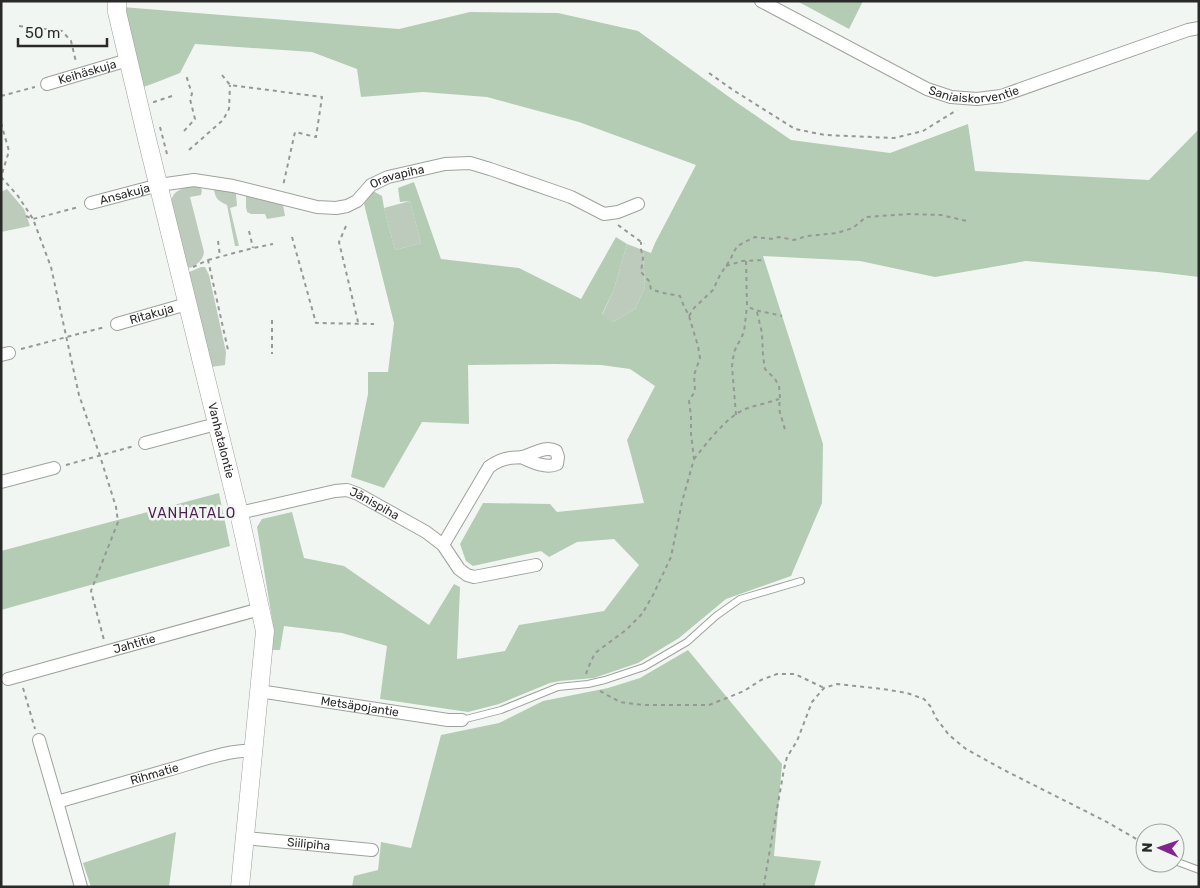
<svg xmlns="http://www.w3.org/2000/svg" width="1200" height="888" font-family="Rubik,sans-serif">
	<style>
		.green { fill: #bccbbb }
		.forest { fill: #b4ccb3 }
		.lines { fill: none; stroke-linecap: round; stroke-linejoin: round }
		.lane-casing { stroke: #9ea29d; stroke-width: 8 }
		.street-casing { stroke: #9ea29d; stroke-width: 14 }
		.secondary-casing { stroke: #9ea29d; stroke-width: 19 }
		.path { stroke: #969896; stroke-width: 2; stroke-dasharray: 4 4; stroke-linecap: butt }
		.lane { stroke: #fff; stroke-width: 6 }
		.street { stroke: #fff; stroke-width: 12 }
		.secondary { stroke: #fff; stroke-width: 18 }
		.labels { text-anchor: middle; stroke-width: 5; stroke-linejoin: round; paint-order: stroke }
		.street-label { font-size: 12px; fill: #282928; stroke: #f2f6f2 }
		.neighbourhood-label { font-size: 14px; letter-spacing: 1px; fill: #4a1f52; stroke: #f2f6f2 }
	</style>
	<rect width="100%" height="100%" fill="#f2f6f2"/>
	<g class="green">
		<path d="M197 185 200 187 202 190 201 195 190 197 204 252C203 261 197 264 190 268L186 266 170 208C172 188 180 190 197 185Z"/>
		<path d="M7 189 24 209 30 226 1 232V192Z"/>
		<path d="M214 189 234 192 236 194 237 206 230 208 239 246H235L227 205C218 201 215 198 214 189Z"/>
		<path d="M246 196 281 204 283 205 285 216 267 219 265 214H251L247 212 246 207Z"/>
		<path d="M410 201 421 243 395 250 384 208Z"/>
		<path d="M627 244 643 250 645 287 635 309 613 322 602 315 613 292Z"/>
		<path d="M201 267H205L209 275 226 352 225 365 211 367 187 273Z"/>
	</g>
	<g class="forest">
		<path d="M797 1H863L849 29Z"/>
		<path d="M122 7 399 29 470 12 558 13 638 31 736 102 791 140 890 153 968 124 975 171 1149 180 1199 129V127V277L1158 272 1026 261 935 277 860 261 763 256 823 444 822 503 791 576 726 599 679 638 638 663 594 678 560 681 550 683 499 704 468 712 380 699 387 646 342 633 284 626 280 650H272L273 625 257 527 262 519 292 512 304 558 344 566 429 625 454 584 460 587 457 659 505 651 519 625 604 611 639 565 614 539 577 542 549 557 541 551 473 566 466 561 460 544 483 503 550 504 557 512 644 503 627 440 655 386 630 369 601 365 555 364 468 365 469 424 422 422 384 488 351 477 368 394V372H388L394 323 364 204 373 191 382 196 384 208 395 250 421 243 410 201 400 202 398 188 414 182 441 259 519 268 581 299 616 237 627 244 613 292 602 314 613 322 635 309 645 287 643 250 651 253 655 243 696 165 579 122 487 97 423 92 361 97 357 69 312 52 195 44 180 73 152 84 143 87Z"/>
		<path d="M219 493 230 546 1 610V551Z"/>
		<path d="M688 650 782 764 774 856 821 861 814 887H352L354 876 378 870 381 842 411 848 441 735 499 723 543 701 608 688 640 678Z"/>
		<path d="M176 832 169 887H91L83 863Z"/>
	</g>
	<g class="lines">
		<g class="lane-casing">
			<g id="lane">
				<path d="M462 720 501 710 558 687 588 684 605 680 644 667 687 642 716 616 740 599 801 581"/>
				<path d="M1175 861 1199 870"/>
			</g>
		</g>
		<g class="street-casing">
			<g id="street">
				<path id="s1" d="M761 1 927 89 951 97 977 99 1001 96 1188 30 1199 28"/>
				<path id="s2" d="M47 84 128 60"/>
				<path id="s3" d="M91 203 159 185 194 180 233 186 317 207 336 208 347 206 357 201 371 185 388 177 445 164 470 163 490 169 571 197 604 214 618 212 638 204"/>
				<path id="s4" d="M117 324 187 304"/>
				<path d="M1 355 9 353"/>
				<path d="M145 443 216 424"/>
				<path d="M1 482 54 468"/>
				<path id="s5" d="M239 513 335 491 347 490 358 494 426 532 443 545 459 569 467 575 474 577 536 565"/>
				<path d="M443 545 489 467C496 462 502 459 510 458 514 457 518 458 522 457 534 454 545 445 556 451L558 457 557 464C546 469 532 462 521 457"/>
				<path id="s6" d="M8 679 260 609"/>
				<path id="s7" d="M259 691 448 720H462"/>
				<path id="s8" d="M39 740 57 802C94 791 131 781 168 770 191 764 231 748 254 751"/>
				<path d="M57 802 81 887"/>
				<path id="s9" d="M245 838 372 850"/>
			</g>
		</g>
		<g class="secondary-casing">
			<g id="secondary">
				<path id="s10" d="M117 1V12L147 139 239 513 265 631 240 887"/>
			</g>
		</g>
		<g class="path">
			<path d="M19 26 62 31 71 41 76 62"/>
			<path d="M709 73 733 90 795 129 825 135 894 138 923 131 957 110"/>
			<path d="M222 75 230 85 322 97 316 137 295 132 283 186"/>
			<path d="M1 96 35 87"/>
			<path d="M154 103V102L175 95"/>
			<path d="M1 123 9 151 1 177"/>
			<path d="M160 127 167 154"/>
			<path d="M184 131 195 119 190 99 192 94 186 75"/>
			<path d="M189 150 223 120 229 109 230 85"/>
			<path d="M1 177 18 196 33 219 51 267 79 395 100 456 116 507 118 522 91 591 104 640"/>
			<path d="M26 216 33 219 79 207"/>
			<path d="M618 225 644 244"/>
			<path d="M346 226 339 242 358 322"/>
			<path d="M249 231 253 248"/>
			<path d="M292 237 316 323 374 324"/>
			<path d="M218 241 220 256"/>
			<path d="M208 260 253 248 273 244"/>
			<path d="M746 261 747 306C759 313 768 312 782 316"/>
			<path d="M726 266 742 261 764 260"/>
			<path d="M193 267 208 260 228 350"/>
			<path d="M757 312 762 333 763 356 765 369 775 379 779 386 780 398 779 409 786 433"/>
			<path d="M689 316 694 308 713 290 720 275 730 260 737 246 755 237 773 239 779 237 794 240 807 236 837 233 853 228 866 217 909 214 941 215 967 221"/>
			<path d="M272 320V354"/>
			<path d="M21 349 105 327"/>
			<path d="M736 415 732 366 734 352 744 332 747 306"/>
			<path d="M694 459C708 442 725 418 745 409 756 405 768 403 779 399"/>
			<path d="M66 465 134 446"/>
			<path d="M586 674 588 668 595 653 626 630 642 614 653 595 671 557 682 502 694 459 691 434V416L689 401 695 391 694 375 700 358 698 346 689 316 683 304 680 296C670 294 660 293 651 289L649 281 641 272 643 258 641 249V242"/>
			<path d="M23 688 35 729"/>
			<path d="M600 691 620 702 643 705H709L744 691 761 680 777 674H795L824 688"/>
			<path d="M764 887 765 878 784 769 787 757 797 741 812 702 824 688 837 684 883 689 907 693 924 699 931 707 936 718 949 735 966 749 1004 770 1105 821 1145 844"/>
		</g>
		<use href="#lane" class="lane"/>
		<use href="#street" class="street"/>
		<use href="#secondary" class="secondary"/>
	</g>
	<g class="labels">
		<g class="street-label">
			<text dy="4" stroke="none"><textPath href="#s2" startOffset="42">Keihäskuja</textPath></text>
			<text dy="4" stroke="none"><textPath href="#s1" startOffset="236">Saniaiskorventie</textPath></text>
			<text dy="4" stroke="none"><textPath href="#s3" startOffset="322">Oravapiha</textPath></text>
			<text dy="4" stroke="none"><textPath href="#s3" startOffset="35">Ansakuja</textPath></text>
			<text dy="4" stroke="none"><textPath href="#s4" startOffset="36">Ritakuja</textPath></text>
			<text dy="4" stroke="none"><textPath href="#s10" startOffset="452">Vanhatalontie</textPath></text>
			<text dy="4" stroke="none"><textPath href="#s5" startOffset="141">Jänispiha</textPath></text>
			<text dy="4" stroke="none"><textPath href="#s6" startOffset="131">Jahtitie</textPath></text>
			<text dy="4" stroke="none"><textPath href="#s7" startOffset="102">Metsäpojantie</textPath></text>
			<text dy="4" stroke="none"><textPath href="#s8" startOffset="166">Rihmatie</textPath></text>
			<text dy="4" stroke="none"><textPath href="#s9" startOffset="64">Siilipiha</textPath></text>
		</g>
		<g class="neighbourhood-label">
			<text x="192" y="518">VANHATALO</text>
		</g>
	</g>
	<rect width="1200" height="888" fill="none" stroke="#282928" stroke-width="5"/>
	<g transform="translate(1160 848) rotate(272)"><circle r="24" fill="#f2f6f2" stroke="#a1a4a1"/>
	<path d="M0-4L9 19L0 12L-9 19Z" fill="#812490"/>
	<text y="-8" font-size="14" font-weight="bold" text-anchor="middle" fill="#282928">N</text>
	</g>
	<path d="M18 38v8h89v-8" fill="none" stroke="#282928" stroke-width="2.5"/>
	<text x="25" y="38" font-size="15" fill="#282928" stroke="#f2f6f2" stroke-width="4" paint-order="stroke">50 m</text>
</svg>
